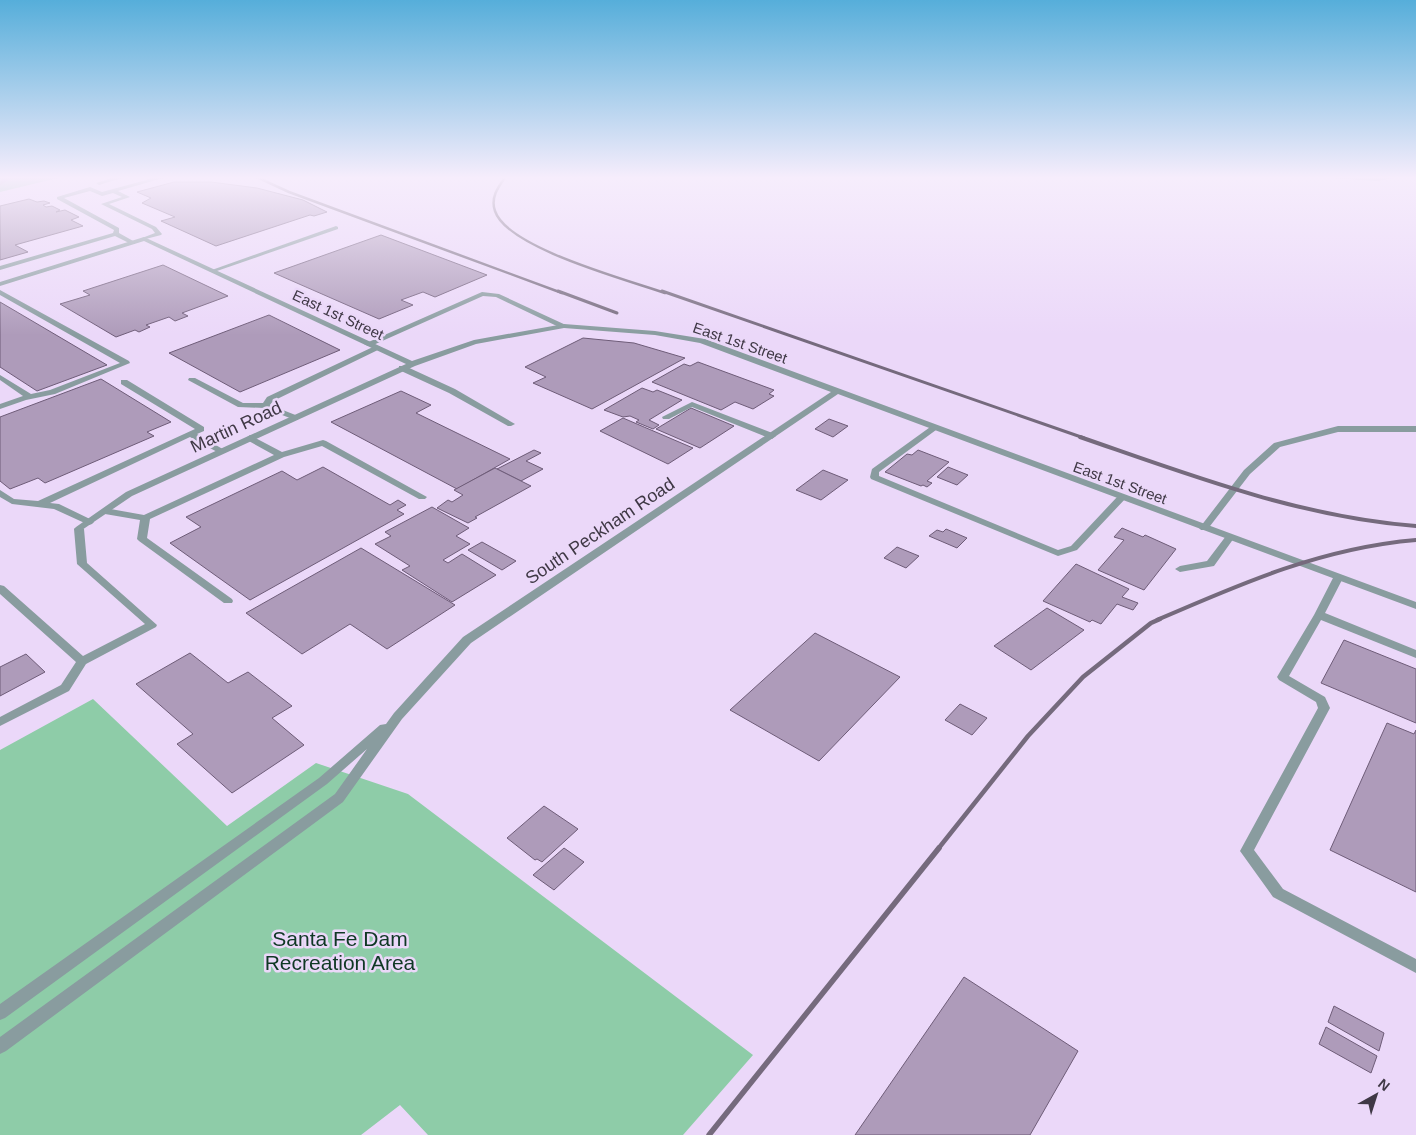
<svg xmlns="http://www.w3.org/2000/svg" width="1416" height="1135" font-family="Helvetica,sans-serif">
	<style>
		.green { fill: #8ecca8 }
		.building { fill: #ae9bba; stroke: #6e5c78 }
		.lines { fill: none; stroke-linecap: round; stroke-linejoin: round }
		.lane { fill: #899c9f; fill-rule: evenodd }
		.street { fill: #899c9f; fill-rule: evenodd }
		.rail-far4 { stroke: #756a7d; stroke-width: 2.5 }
		.rail-far3 { stroke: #756a7d; stroke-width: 3 }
		.rail-far2 { stroke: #756a7d; stroke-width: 4 }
		.rail-far1 { stroke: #756a7d; stroke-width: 4.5 }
		.rail { stroke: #756a7d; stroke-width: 5.5 }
		.labels { text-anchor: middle; stroke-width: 5; stroke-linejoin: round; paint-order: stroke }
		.far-street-label { font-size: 15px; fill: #3f3845; stroke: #ebd8f9 }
		.street-label { font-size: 18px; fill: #3f3845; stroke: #ebd8f9 }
		.near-park-label { font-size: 21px; fill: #0f3824; stroke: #ebd8f9 }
	</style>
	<rect width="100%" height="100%" fill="#ebd8f9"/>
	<g class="green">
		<path d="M0 176H66L0 192Z"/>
		<path d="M93 699 227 826 316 763 408 794 753 1055 683 1135H428L400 1105 361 1135H0V750Z"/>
	</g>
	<g class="building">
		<path d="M174 182H211L257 188 303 200 327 212 314 216 310 215 216 246 161 221 175 217 142 203 151 198 137 192Z"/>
		<path d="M29 199 37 202 44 201 50 203 43 205 46 207 52 206 60 210 56 212 65 210 79 217 71 220 83 226 15 245 28 252 0 260V206Z"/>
		<path d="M381 235 487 275 435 297 423 292 401 300 413 305 379 319 274 273Z"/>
		<path d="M163 265 228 296 182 313 188 316 175 321 169 317 146 325 150 327 139 332 135 330 116 337 60 304 90 295 83 291Z"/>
		<path d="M0 302 107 365 37 391 0 367Z"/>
		<path d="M269 315 340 350 240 392 169 353Z"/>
		<path d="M583 338 634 343 685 358 592 409 533 383 546 377 525 367Z"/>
		<path d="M698 362 774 390 769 394 774 396 753 409 735 402 721 410 652 382 684 364 690 366Z"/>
		<path d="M101 379 171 422 147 432 154 436 45 483 38 478 10 489 0 481V417Z"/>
		<path d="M642 388 653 392 657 390 682 400 649 420 659 425 653 429 636 422 639 420 630 416 623 417 604 410Z"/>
		<path d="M401 391 431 405 416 413 510 459 457 489 331 422Z"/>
		<path d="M691 408 734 426 700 448 656 429Z"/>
		<path d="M623 418 693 448 668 464 600 431Z"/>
		<path d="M829 419 848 426 833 437 815 429Z"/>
		<path d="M534 450 541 453 526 461 543 469 521 481 497 469Z"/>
		<path d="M918 450 949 462 927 481 932 483 927 487 923 485 921 486 885 472 907 454 912 455Z"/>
		<path d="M323 467 390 505 398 500 406 505 397 510 404 514 250 600 170 543 201 527 186 517 282 471 297 480Z"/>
		<path d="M948 467 968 475 957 485 937 477Z"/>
		<path d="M495 468 531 486 475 517 477 518 468 523 437 508 448 500 452 502 463 495 454 490Z"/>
		<path d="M823 470 848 480 821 500 796 490Z"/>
		<path d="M432 507 469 528 456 536 470 544 443 560 448 563 462 554 496 575 452 602 402 570 410 566 375 544 391 536 385 532Z"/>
		<path d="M1122 528 1143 537 1145 535 1176 549 1144 590 1098 570 1124 540 1114 537Z"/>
		<path d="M946 529 967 538 957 548 929 536 937 530 943 532Z"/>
		<path d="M482 542 516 561 502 570 468 550Z"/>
		<path d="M897 547 919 556 906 568 884 558Z"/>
		<path d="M361 548 455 605 387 649 350 624 302 654 246 613Z"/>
		<path d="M1076 564 1129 589 1122 597 1138 603 1133 610 1117 604 1101 624 1092 620 1090 622 1043 601Z"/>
		<path d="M1047 608 1084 630 1031 670 994 646Z"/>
		<path d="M815 633 900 677 819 761 730 710Z"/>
		<path d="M1344 640 1416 669V723L1321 683Z"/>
		<path d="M190 653 228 683 248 672 292 706 272 718 304 745 232 793 177 744 193 734 136 684Z"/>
		<path d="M26 654 45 672 0 696V667Z"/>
		<path d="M960 704 987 718 972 735 945 720Z"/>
		<path d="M1387 723 1414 734 1416 730V892L1330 850Z"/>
		<path d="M544 806 578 829 542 862 537 859 535 860 507 838Z"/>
		<path d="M564 848 584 862 554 890 533 875Z"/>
		<path d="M964 977 1078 1051 1030 1135H855Z"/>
		<path d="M1334 1006 1384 1033 1379 1051 1328 1022Z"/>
		<path d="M1326 1027 1377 1056 1371 1073 1319 1044Z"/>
	</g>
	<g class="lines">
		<g class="lane">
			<path d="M119 176H128L99 185 96 183Z"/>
			<path d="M161 176H170L118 191 130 197 109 204 156 227 162 234 161 235 142 240V238L155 233 152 229 101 204 122 197 113 193 102 196 90 191 64 198 119 228V233L135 242V244H131L115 236 0 270V266L113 233 114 230 57 199V197L90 187 102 192Z"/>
			<path d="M1332 176 1377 177 1401 176 1377 181 1335 178Z"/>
			<path d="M336 226 338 227V229L214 272 209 271Z"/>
			<path d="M0 290 129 361 130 363 55 394 26 400 0 409V404L23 396 0 380V375L31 394 50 390 120 363 0 295Z"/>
			<path d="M482 292 499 294 568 326 561 328 496 297 483 296 371 346H368L364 344Z"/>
			<path d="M375 346H378L382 348 273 401 270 405 298 416V420H295L264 408 238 407 188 380 189 378H195L243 403H263L267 397Z"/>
			<path d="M399 366H405L455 389 515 424 511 426H508L449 393 399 370Z"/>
			<path d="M121 380H127L204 427V431L197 434 226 451 225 453H219L190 437 50 503 59 504 92 520 94 522 92 524 89 525 54 509 12 504 0 497V490L14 499 38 501 195 429 121 384Z"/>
			<path d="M692 402 775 434 776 436 772 439 769 438 692 407 669 419H663L662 417Z"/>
			<path d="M933 425 937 428 936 430 879 472V476L1058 550 1071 546 1118 496H1124L1126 498 1077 550 1058 556 871 479 870 477 872 469Z"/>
			<path d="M1338 426H1416V432H1338L1280 447 1250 474 1207 530H1201L1199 528 1201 526 1244 470 1274 443Z"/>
			<path d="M250 435 282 452 323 440 326 441 427 497 425 499H419L322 446 284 457 150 519 147 538 232 599 233 601 232 603H224L139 541 137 539 140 520 105 514 100 511 105 508 144 515 274 455 247 440 246 438Z"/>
			<path d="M79 526 84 529 87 563 157 625 156 627 86 664 69 691 0 726V717L61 685 76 662 0 594V585L4 586 83 656 145 624 77 564 74 529Z"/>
			<path d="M1229 535 1234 538 1214 566 1180 572 1175 569 1180 566 1207 561 1226 536Z"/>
			<path d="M1338 575 1343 578 1325 613 1416 650V658L1321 620 1289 676 1325 697 1330 708 1254 850 1283 889 1416 959V973L1273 897 1240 851 1318 708 1316 702 1279 680 1277 677 1314 615 1333 578Z"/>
		</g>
		<g class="street">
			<path d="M0 176 9 180 0 185 1 180Z"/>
			<path d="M144 237 412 361 474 340 564 324 655 331 705 339 1416 602V609L838 394 471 643 402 719 343 802 6 1051 0 1054V1037L335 794 367 749 327 784 5 1018 0 1020V1004L319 778 380 725 386 724 394 713 463 637 831 392 700 343 655 335 564 328 476 344 415 366 132 496 79 532 74 529 76 527 126 492 406 364 144 241 0 286V282Z"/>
		</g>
		<g class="rail-far4">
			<path d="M254 176 289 192 562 293"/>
			<path d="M506 176C499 186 490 197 495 211 507 248 628 280 665 293"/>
		</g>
		<g class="rail-far3">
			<path d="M558 291 617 313"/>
			<path d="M662 291 1084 438"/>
		</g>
		<g class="rail-far2">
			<path d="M1080 437C1190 475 1299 517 1416 526"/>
			<path d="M1157 620C1242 583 1322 548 1416 540"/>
		</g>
		<path class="rail-far1" d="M938 849 1028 736 1083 677 1151 623 1160 619"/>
		<path class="rail" d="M709 1135 939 848"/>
	</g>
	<linearGradient id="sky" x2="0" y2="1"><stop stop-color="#56aeda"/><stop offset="0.53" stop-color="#f6edfc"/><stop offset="1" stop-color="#f6edfc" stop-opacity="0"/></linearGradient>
	<rect width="1416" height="335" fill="url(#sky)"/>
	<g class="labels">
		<g class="far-street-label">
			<text transform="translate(338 315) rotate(25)" y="5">East 1st Street</text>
			<text transform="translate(740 343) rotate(19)" y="5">East 1st Street</text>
			<text transform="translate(1120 483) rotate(20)" y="5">East 1st Street</text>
		</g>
		<g class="street-label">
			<text transform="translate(236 427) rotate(-25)" y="6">Martin Road</text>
			<text transform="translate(600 531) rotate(-34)" y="6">South Peckham Road</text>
		</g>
		<g class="near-park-label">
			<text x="340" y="946">Santa Fe Dam<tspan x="340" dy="24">Recreation Area</tspan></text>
		</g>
	</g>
	<g transform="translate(1376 1095) rotate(39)" stroke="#ebd8f9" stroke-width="4" paint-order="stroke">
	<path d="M0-4L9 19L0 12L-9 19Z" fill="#3f3845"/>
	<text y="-8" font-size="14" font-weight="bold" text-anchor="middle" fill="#3f3845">N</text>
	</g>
</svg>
